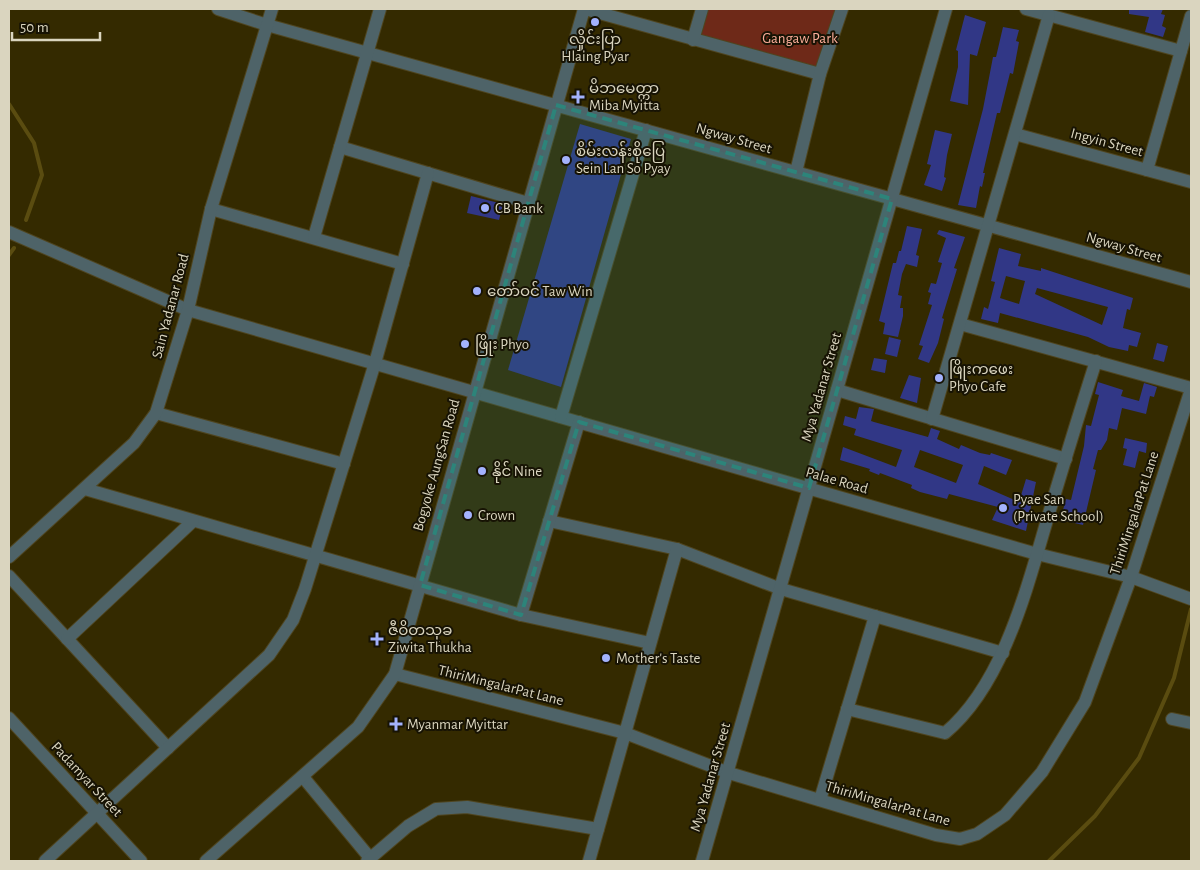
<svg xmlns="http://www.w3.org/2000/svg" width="1200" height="870" font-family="'Alegreya Sans','Noto Sans Myanmar',sans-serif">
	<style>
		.green { fill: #6e2918 }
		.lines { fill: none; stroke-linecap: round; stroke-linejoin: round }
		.stream { stroke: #5a4c10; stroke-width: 4 }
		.building { fill: #313786; fill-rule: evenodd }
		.minor-casing { stroke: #4f451f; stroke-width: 14 }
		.minor { stroke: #4e6368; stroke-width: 12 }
		.marked { fill: #2d847a; fill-opacity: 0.2; stroke: #2d847a; stroke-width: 4; stroke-dasharray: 10 6; stroke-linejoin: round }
		.poi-dot { fill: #a3b2fd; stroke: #171304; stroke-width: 2 }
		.labels { text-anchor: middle; stroke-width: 4; stroke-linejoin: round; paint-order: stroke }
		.park-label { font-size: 15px; fill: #fbad99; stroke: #171304 }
		.poi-label { font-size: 15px; fill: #dad5bf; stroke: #171304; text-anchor: start }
		.street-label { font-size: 15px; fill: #dad5bf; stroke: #171304 }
	</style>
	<rect width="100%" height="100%" fill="#342a00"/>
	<path class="green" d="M704 9H839L820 74 696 39Z"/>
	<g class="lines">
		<g class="stream">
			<path d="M9 104 34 143 42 175 26 220"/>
			<path d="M9 255 14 248"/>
			<path d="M1049 861 1095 816 1139 758 1174 678 1191 609"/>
		</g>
	</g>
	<g class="building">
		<path d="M1129 9H1163L1161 14 1165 15 1162 26 1166 28 1163 37 1145 32 1149 17 1129 14Z"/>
		<path d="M965 15 986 22 977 56 970 54 968 105 950 101 958 67V51L956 50Z"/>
		<path d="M1003 27 1019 30 1016 41 1019 42 1013 74 1010 73 1000 113H997L983 173H985L982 187 980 186 976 208 958 205 983 109 993 57H996Z"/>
		<path d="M580 124 631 139 561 387 508 370Z"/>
		<path d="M935 130 952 134 947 155 944 177 946 178 942 191 924 185 931 165 927 164Z"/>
		<path d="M471 196 503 204 499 220 467 213Z"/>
		<path d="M907 226 922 229 916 255 919 256 917 267 906 264 902 274 898 295 902 296 900 308H903V316L898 337 883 334 885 323 879 321 893 263H896L899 251H901Z"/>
		<path d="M939 230 965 237 954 268 957 269 942 318 944 319 938 343 929 363 918 359 923 346 919 345 932 305 928 304 931 293 928 292 931 283 936 284 942 263 938 262 946 238 937 234Z"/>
		<path d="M999 248 1021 254 1018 266 1041 271V268L1133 298 1130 310 1127 309 1123 328 1141 333 1137 347 1129 345 1128 351 1109 347 1088 337 1000 313 998 323 981 319 984 307 988 309 995 282 991 281ZM1006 276 1025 281 1019 304 1000 298ZM1037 288 1108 307 1102 325 1035 294Z"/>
		<path d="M889 337 901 340 897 357 885 354Z"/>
		<path d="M1157 343 1168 346 1164 362 1153 359Z"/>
		<path d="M874 358 887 360 885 373 871 370Z"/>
		<path d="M909 375 921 378 917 403 900 398Z"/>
		<path d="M1098 382 1123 390 1121 396 1139 401 1144 383 1157 387 1154 397 1150 396 1146 414 1122 408 1117 430 1109 428 1107 440 1101 450H1098L1093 469 1096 470 1083 525 1066 521 1068 511 1063 510 1066 499 1071 500 1084 446 1086 425 1091 426 1099 395 1095 394Z"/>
		<path d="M859 407 874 409 871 421 874 422 928 437 931 428 940 431 937 439 959 449 961 445 980 453 990 455 991 453 1012 460 1006 475 984 466 978 484 1019 502 1026 479 1036 482 1026 531 992 520 998 507 949 494 947 499 920 492 911 488 912 485 880 473 879 475 869 471 870 469 840 460 843 447 896 467 902 450 854 435 856 429 843 425 845 416 856 419ZM920 450 963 465 956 483 914 467Z"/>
		<path d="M1125 438 1147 443 1146 453 1139 451 1135 468 1123 465 1127 449 1123 448Z"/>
	</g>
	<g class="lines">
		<g class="minor-casing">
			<g id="minor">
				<path d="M218 9 267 25 1191 282"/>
				<path d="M585 9 820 74"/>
				<path d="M1026 9 1181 51"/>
				<path d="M693 40 702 9"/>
				<path d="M1015 134 1191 182"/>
				<path d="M340 147 528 203"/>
				<path d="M1147 170 1191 16"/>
				<path d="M796 172 820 74 842 9"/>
				<path d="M211 209 403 264"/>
				<path d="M9 232 188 310 1037 554 1131 577 1191 599"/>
				<path d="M314 237 380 9"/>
				<path d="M960 324 1191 388"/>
				<path d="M837 390 1066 459"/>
				<path d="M156 413 344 464"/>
				<path d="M561 417 646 130"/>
				<path d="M932 419 1049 15"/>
				<path d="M85 489 521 615 650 643"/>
				<path d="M549 521 677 549 781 589 1003 653"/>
				<path d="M9 557 134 443 156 413 188 310 211 209 272 9"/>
				<path d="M9 576 168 748"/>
				<path d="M521 615 579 422"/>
				<path d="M67 639 193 521"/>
				<path d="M395 674 625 733 729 773 936 835 960 839 977 834 1005 815 1042 772 1085 702 1131 577 1191 389"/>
				<path d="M847 709 945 733C1005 683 1028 583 1050 510 1065 460 1080 411 1096 361"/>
				<path d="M9 718 141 861"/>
				<path d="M1172 719 1191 723"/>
				<path d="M303 777 370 858"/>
				<path d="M820 800 875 616"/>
				<path d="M45 861 269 655 293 620 305 589 375 363 428 173"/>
				<path d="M206 861 358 727 395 674 584 9"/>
				<path d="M367 861 408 826 436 809 467 807 598 829"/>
				<path d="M589 861 677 549"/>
				<path d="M702 861 946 9"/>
			</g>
		</g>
		<use href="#minor" class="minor"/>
	</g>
	<path class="marked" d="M556 105 892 199 809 488 579 422 521 615 420 585Z"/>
	<g class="poi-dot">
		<circle cx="595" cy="22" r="5"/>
		<path d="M575.5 89.5h5v5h5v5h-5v5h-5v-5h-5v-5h5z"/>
		<circle cx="566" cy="160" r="5"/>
		<circle cx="485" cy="208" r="5"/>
		<circle cx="477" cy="291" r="5"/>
		<circle cx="465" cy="344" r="5"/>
		<circle cx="939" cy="378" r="5"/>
		<circle cx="482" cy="471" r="5"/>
		<circle cx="1003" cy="508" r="5"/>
		<circle cx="468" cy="515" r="5"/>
		<path d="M374.5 631.5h5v5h5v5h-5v5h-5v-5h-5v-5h5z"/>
		<circle cx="606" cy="658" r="5"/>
		<path d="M393.5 716.5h5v5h5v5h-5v5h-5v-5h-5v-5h5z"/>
	</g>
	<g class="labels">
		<g class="park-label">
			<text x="800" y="43">Gangaw Park</text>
		</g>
		<g class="poi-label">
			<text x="595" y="44" text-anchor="middle">လှိုင်းပြာ<tspan x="595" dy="17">Hlaing Pyar</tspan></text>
			<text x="589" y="93">မိဘမေတ္တာ<tspan x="589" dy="17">Miba Myitta</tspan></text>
			<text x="576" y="156">စိမ်းလန်းစိုပြေ<tspan x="576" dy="17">Sein Lan So Pyay</tspan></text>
			<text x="495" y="213">CB Bank</text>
			<text x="487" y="296">တော်ဝင် Taw Win</text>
			<text x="475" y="349">ဖြိုး Phyo</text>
			<text x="949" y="374">ဖြိုးကဖေး<tspan x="949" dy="17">Phyo Cafe</tspan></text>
			<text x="492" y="476">နိုင် Nine</text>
			<text x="1013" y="504">Pyae San<tspan x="1013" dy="17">(Private School)</tspan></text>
			<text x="478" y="520">Crown</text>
			<text x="388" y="635">ဇီဝိတသုခ<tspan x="388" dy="17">Ziwita Thukha</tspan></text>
			<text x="616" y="663">Mother's Taste</text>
			<text x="407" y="729">Myanmar Myittar</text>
		</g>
		<g class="street-label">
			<text transform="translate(734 138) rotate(16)" y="5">Ngway Street</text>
			<text transform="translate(1107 142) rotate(15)" y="5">Ingyin Street</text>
			<text transform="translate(1124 247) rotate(16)" y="5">Ngway Street</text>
			<text transform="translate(170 306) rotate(-75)" y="5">Sain Yadanar Road</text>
			<text transform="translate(821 387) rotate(-74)" y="5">Mya Yadanar Street</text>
			<text transform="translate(436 465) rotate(-74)" y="5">Bogyoke AungSan Road</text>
			<text transform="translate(837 480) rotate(16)" y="5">Palae Road</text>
			<text transform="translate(1134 513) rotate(-72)" y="5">ThiriMingalarPat Lane</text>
			<text transform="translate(501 685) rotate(14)" y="5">ThiriMingalarPat Lane</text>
			<text transform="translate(710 777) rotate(-74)" y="5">Mya Yadanar Street</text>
			<text transform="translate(87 779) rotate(47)" y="5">Padamyar Street</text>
			<text transform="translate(888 803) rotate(16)" y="5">ThiriMingalarPat Lane</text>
		</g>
	</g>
	<rect width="1200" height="870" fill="none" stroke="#dad5bf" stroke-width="20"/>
	<path d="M12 32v8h88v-8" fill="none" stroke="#dad5bf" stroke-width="2.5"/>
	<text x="20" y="32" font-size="15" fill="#dad5bf" stroke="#171304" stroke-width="4" paint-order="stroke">50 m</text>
</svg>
